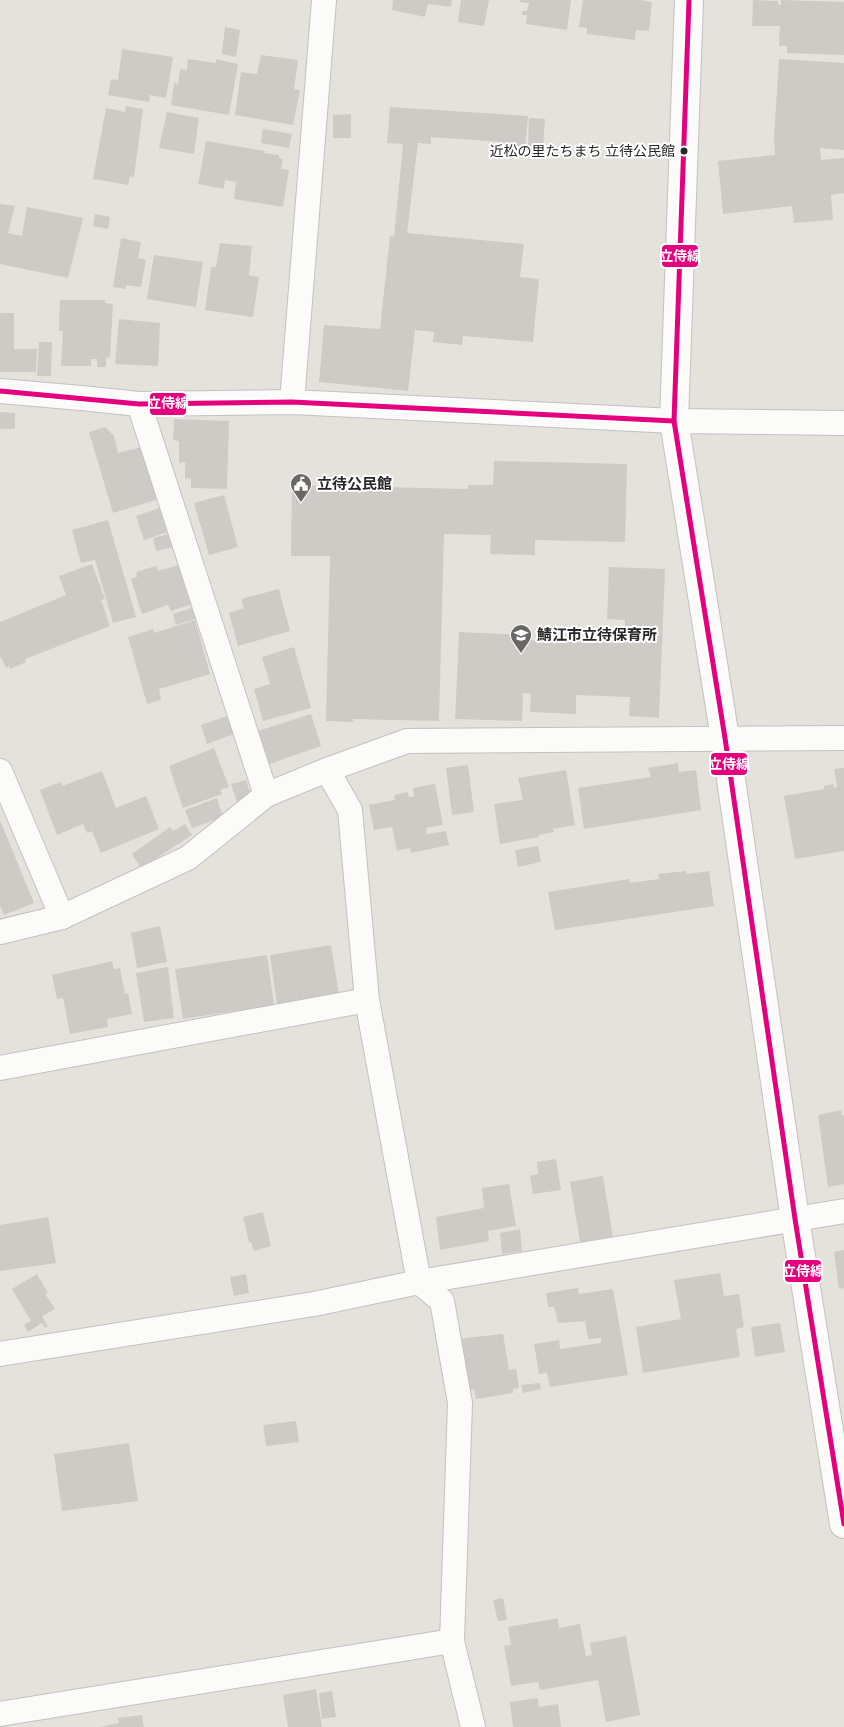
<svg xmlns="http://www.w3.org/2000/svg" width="844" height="1727" font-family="Rubik,'Noto Sans JP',sans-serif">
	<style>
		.building { fill: #cecbc7 }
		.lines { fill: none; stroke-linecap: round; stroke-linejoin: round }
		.street-casing { stroke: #c3c1c1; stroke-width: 26 }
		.secondary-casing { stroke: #c3c1c1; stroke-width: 30 }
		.street { stroke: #fbfbfa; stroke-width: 24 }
		.secondary { stroke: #fbfbfa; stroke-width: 28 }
		.bus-1-casing { stroke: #fff; stroke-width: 9 }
		.bus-1 { stroke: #e5007d; stroke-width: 5 }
		.bus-dot { fill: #272727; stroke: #fff; stroke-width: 2 }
		.labels { text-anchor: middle; stroke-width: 4; stroke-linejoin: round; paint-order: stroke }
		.bus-label { font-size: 14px; fill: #272727; stroke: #fff; text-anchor: end }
		.poi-label { font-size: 15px; font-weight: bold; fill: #272727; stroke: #fff; text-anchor: start }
		.line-badge { stroke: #fff; stroke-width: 2 }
		.badge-label { font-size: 14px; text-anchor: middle; font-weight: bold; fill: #fff }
	</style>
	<rect width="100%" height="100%" fill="#e5e2dc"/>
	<g class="building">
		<path d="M393 0H452L451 7 428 4 425 17 392 10Z"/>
		<path d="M461 0H489L484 26 458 22Z"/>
		<path d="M520 0H571L567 30 526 24 527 15H522L523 11H527L529 3 520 2Z"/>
		<path d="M583 0H641L652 2 649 31 636 30 635 40 587 34V28L579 27Z"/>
		<path d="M753 0 778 1V5H781V0L844 2V55L787 53V46H779L780 26H752Z"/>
		<path d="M225 27 240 30 236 57 222 54Z"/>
		<path d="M122 49 173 57 166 98 150 95 149 102 108 95 111 79 118 80Z"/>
		<path d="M261 55 298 60 294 89 300 90 293 125 235 115 241 72 257 74Z"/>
		<path d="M188 59 216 63V59L238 64 229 115 171 105 174 83 178 84 180 69 187 70Z"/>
		<path d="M779 59 844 63V150L820 148 821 160 844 158V193L831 195 833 220 794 223 792 206 723 214 718 161 775 155 774 137Z"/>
		<path d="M126 106 143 109 134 177 130 176 128 185 93 179 106 108 125 112Z"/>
		<path d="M390 107 528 116 525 148 502 146V142L431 137V144L418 143 407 233 524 244 520 277 539 279 533 342 463 336 462 345 433 342 434 332 415 330 408 391 319 382 324 325 380 329 390 236 394 237 403 144 387 143Z"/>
		<path d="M167 112 199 118 194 154 159 148Z"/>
		<path d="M351 114V138H333V115Z"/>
		<path d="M529 118 545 119 543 146H528Z"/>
		<path d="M263 129 292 134 289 148 261 143Z"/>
		<path d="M206 141 265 151 264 153 279 155V158L283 159 281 169 289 170 283 207 234 199 236 182 225 180 224 189 198 184Z"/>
		<path d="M0 204 15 206 8 233 22 236 27 207 83 218 68 278 0 264Z"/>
		<path d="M95 214 110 217 108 229 93 226Z"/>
		<path d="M121 238 141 242 138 258 146 260 141 287 126 285V289L113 287Z"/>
		<path d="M220 243 252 246 249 275 259 277 253 317 205 310 211 267H216Z"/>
		<path d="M154 255 203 262 196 307 147 299Z"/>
		<path d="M60 300H105V303L113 304 110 357 106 358V367H97V359H91V366H61L63 331H59Z"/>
		<path d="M0 313H14V349H37L36 372H0Z"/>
		<path d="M119 319 160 323 158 366 115 364Z"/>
		<path d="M39 342H52L51 376H37Z"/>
		<path d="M0 412 15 413V429H0Z"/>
		<path d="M174 419 229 421 227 489 191 488V478L185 479V462L179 463V441L173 440Z"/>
		<path d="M105 427 114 436 118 453 142 447 166 497 113 513 89 432Z"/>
		<path d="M494 461 627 464 625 542 535 540V555L490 554 491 535 444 534 439 721 353 719V722L326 721 330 556H291L292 485 468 489V485H493Z"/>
		<path d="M224 495 238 547 209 555 194 503Z"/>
		<path d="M165 506 173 530 144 540 136 516Z"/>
		<path d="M108 520 136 617 113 623 95 560 81 563 72 530Z"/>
		<path d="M177 532 181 545 156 551 153 538Z"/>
		<path d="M92 564 105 599 101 600 110 626 25 659 26 662 10 669 9 666 6 668 1 657 0 658V622L66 595 59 576Z"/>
		<path d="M179 565 192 604 171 611 168 605 142 614 131 579 137 577 136 572 156 566 158 571Z"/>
		<path d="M609 567 665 569 659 718 629 716 630 697 576 695V714L530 712 531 694 523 693 522 721 455 719 459 632 527 635 526 640 624 643 625 620 607 619Z"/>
		<path d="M279 589 290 631 238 646 229 613 244 608 241 599Z"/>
		<path d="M198 606 201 617 176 625 173 614Z"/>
		<path d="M195 620 210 674 159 689 161 700 147 704 128 637 153 629 154 633Z"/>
		<path d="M294 647 311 708 263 721 254 689 270 684 262 657Z"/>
		<path d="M311 714 321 746 267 765 258 731Z"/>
		<path d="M227 716 234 734 207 744 201 725Z"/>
		<path d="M214 748 229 787 220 790 222 794 183 808 169 766Z"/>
		<path d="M678 763 679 772 696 770 701 810 584 829 578 788 651 777 648 768Z"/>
		<path d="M468 765 474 812 452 815 446 768Z"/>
		<path d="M844 768V851L795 859 784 796 824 789V786L833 784 834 788 837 787 834 769Z"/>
		<path d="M566 770 575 825 553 829 554 832 538 835 539 837 500 844 494 804 523 800 518 778Z"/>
		<path d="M102 771 116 808 146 796 159 829 101 853 92 831 87 833 83 824 57 835 40 790 61 782 62 786Z"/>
		<path d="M246 780 251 797 237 802 231 784Z"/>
		<path d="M435 784 443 825 426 828 427 834 446 831 449 845 411 853 410 848 397 851 392 827 374 830 369 805 395 800 394 795 408 792 409 797 414 796 413 788Z"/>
		<path d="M217 798 223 817 192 828 185 810Z"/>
		<path d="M0 820 34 903 4 915 0 906Z"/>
		<path d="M185 824 192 835 141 868 132 854 170 827 173 831Z"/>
		<path d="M538 846 541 862 518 867 515 850Z"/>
		<path d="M686 871 687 874 709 871 714 906 555 930 548 892 629 879 630 883 659 879 658 874Z"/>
		<path d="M160 926 167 962 137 968 131 933Z"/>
		<path d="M331 945 339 995 277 1004 270 955Z"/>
		<path d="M267 955 274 1005 183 1019 175 969Z"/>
		<path d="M112 961 114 969 120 968 125 994 128 993 132 1014 107 1019 108 1027 70 1034 63 998 57 999 52 975Z"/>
		<path d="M168 967 174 1018 144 1022 136 973Z"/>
		<path d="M841 1110 842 1115H844V1184L828 1187 818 1115Z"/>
		<path d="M556 1159 561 1190 533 1194 530 1176 538 1174 537 1162Z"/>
		<path d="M603 1176 613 1237 580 1242 570 1182Z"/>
		<path d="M509 1184 516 1226 488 1231 489 1241 440 1250 436 1217 484 1208 482 1188Z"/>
		<path d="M263 1212 271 1246 254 1251 251 1242H249L243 1217Z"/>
		<path d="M48 1217 56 1263 0 1271V1225Z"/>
		<path d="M520 1229 522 1251 502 1254 500 1233Z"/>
		<path d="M844 1250V1288L839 1289 834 1252Z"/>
		<path d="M720 1273 724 1296 739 1294 744 1327 736 1329 740 1357 643 1373 636 1327 681 1319 674 1280Z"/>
		<path d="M37 1274 48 1293 45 1294 55 1309 42 1316 48 1326 45 1328 42 1323 28 1332 24 1325 31 1321 12 1289Z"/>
		<path d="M246 1274 249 1293 234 1296 230 1277Z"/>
		<path d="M578 1288 579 1294 613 1289 628 1375 550 1387 547 1373 539 1374 534 1344 559 1340 560 1349 601 1343V1338L588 1339 585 1321 558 1323 554 1307H548L546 1293Z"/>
		<path d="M780 1323 785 1352 755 1357 751 1327Z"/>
		<path d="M503 1334 509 1370 516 1369 519 1388 513 1389V1393L476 1399 474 1389 463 1390 456 1339Z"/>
		<path d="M540 1383 541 1389 523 1393 521 1385Z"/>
		<path d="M296 1421 299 1442 266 1446 263 1425Z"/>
		<path d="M129 1443 138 1501 62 1511 54 1454Z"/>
		<path d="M503 1598 507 1620 498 1621 493 1600Z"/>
		<path d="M558 1618 559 1628 580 1624 586 1656 592 1655 590 1643 626 1636 640 1715 606 1722 598 1680 540 1690 538 1682 511 1686 504 1646 511 1645 508 1627Z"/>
		<path d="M316 1689 322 1727H288L283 1695Z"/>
		<path d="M332 1691 336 1717 322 1719 319 1693Z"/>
		<path d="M538 1698 539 1707 558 1704 561 1727H513L510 1702Z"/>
		<path d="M142 1715 144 1727H100L119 1723 118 1718Z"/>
	</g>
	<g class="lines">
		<g class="street-casing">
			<g id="street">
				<path d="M0 391 81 398 139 404 292 402 674 421 844 423"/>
				<path d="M292 402 324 0"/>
				<path d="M139 404 266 795"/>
				<path d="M327 770 350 810 367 1000 419 1282 442 1301 460 1403 452 1641 473 1727"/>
				<path d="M0 771 62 917"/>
				<path d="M0 932 62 917 188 858 266 795 327 770 407 741 844 738"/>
				<path d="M0 1068 367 1000"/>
				<path d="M0 1354 314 1304 419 1282 844 1211"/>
				<path d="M0 1714 452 1641"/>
			</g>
		</g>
		<g class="secondary-casing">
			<path id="secondary" d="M689 0 674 421 725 738 795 1219 844 1524"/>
		</g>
		<use href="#street" class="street"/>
		<use href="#secondary" class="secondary"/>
		<g class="bus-1-casing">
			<g id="bus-1">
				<path d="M689 0 674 421 725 738 795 1219 844 1524"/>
				<path d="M0 391 139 404 292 402 674 421"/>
			</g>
		</g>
		<use href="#bus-1" class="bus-1"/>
	</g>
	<defs>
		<g id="civic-pin" transform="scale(1.125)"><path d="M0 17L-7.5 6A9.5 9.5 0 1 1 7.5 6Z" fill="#6a6866" stroke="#fff"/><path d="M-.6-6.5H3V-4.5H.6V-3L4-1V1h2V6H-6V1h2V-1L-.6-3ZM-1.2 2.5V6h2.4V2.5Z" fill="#fff"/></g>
		<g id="school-pin" transform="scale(1.125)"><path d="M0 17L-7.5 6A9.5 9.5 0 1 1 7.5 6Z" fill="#6a6866" stroke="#fff"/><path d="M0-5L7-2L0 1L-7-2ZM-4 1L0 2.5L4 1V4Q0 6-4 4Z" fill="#fff"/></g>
	</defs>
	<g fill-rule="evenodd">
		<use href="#civic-pin" x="301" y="484"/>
		<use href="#school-pin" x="521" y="635"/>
	</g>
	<circle class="bus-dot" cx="684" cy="151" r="4.5"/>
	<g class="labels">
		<g class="bus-label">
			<text x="675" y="156">近松の里たちまち 立待公民館</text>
		</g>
		<g class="poi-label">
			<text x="317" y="489">立待公民館</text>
			<text x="537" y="640">鯖江市立待保育所</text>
		</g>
	</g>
	<g class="line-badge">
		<rect x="661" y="244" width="38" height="24" rx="5" fill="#e5007d"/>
		<rect x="149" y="392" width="38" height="24" rx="5" fill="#e5007d"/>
		<rect x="710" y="752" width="38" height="24" rx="5" fill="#e5007d"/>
		<rect x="784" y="1259" width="38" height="24" rx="5" fill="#e5007d"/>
	</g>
	<g class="badge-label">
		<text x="680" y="261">立侍線</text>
		<text x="168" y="408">立侍線</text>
		<text x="729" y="769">立侍線</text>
		<text x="803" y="1276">立侍線</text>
	</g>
</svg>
